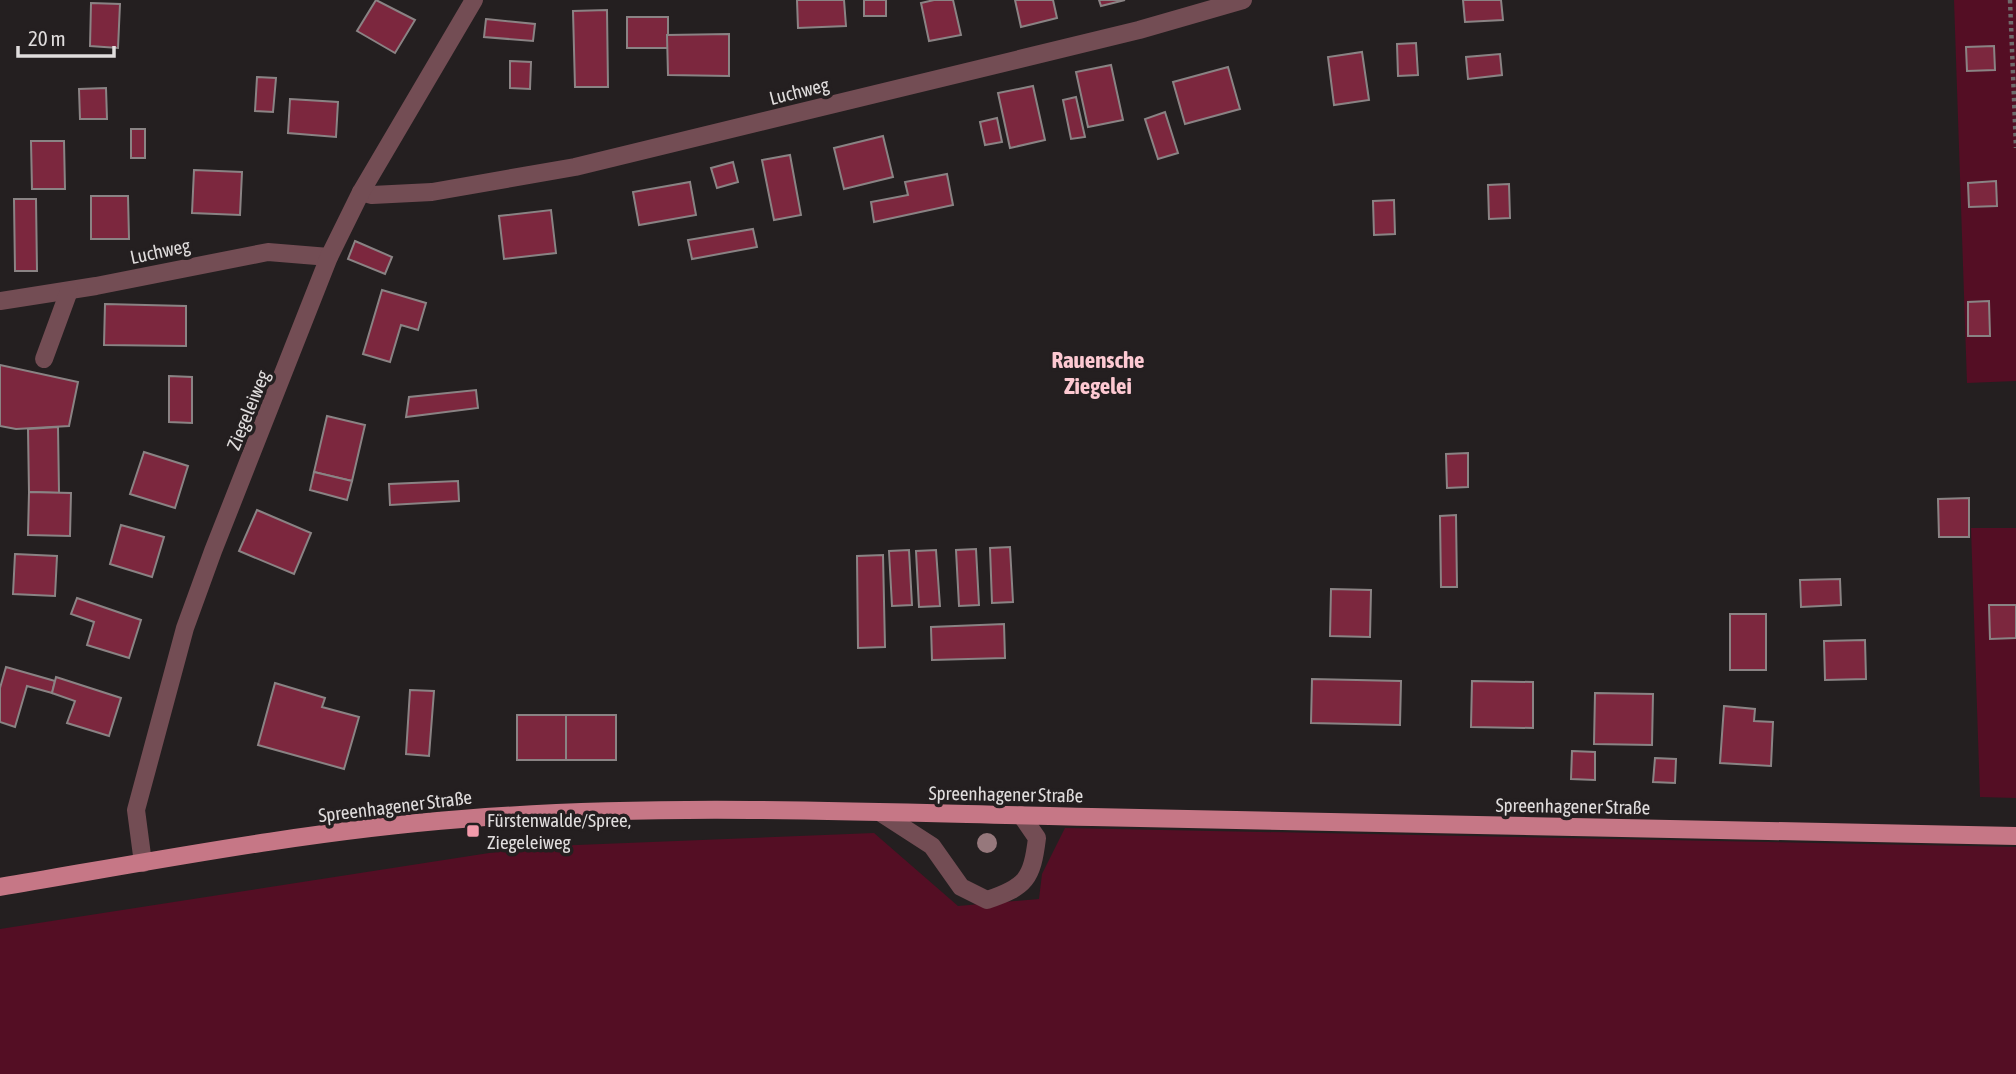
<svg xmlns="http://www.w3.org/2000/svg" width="2016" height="1074" font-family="'Asap Condensed',sans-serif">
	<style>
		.green { fill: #540e24 }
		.building { fill: #7c273e; stroke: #8a8384; stroke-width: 2 }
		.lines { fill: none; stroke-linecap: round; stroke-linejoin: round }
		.path { stroke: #6f6a6b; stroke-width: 4.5; stroke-dasharray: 3.5 3.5; stroke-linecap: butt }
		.minor { stroke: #734d54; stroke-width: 18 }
		.major { stroke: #c67786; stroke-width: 18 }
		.tree { fill: #96787c }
		.poi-dot { fill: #f39aab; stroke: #241f20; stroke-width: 2.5 }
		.labels { text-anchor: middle; stroke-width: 7; stroke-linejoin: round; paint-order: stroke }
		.street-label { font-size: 19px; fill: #e0dddd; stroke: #241f20 }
		.poi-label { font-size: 19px; fill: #e0dddd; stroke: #241f20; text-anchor: start }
		.quarter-label { font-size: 23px; font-weight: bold; fill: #fdc9d2; stroke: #241f20 }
	</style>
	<rect width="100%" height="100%" fill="#241f20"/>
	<g class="green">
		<path d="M1954 0H2016V381L1967 383Z"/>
		<path d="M1971 528H2016V798L1980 797Z"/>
		<path d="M1065 828 2016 847V1074H0V929L527 847 874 833 958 906 1039 899 1042 874Z"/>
	</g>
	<g class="building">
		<path d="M376 0 415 20 395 53 357 31Z"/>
		<path d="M797 0H844L846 26 798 28Z"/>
		<rect x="864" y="0" width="22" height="16"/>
		<path d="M934 0H953L961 35 929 41 921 3Z"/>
		<path d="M1015 0H1053L1057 18 1021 27Z"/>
		<path d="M1099 0H1125L1101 6Z"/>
		<path d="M1463 0H1501L1503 20 1465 22Z"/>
		<path d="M91 3 120 4 118 48 90 46Z"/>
		<path d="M607 10 608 87H575L573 11Z"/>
		<rect x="627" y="17" width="41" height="31"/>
		<path d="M486 19 535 24 533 41 484 37Z"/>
		<path d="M729 34V76L668 75 667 35Z"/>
		<path d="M1416 43 1418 75 1398 76 1397 44Z"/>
		<path d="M1994 46 1995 70 1967 71 1966 47Z"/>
		<path d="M1362 52 1369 100 1334 105 1328 57Z"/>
		<path d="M1500 54 1502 75 1468 79 1466 57Z"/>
		<path d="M510 61 531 62 530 89 510 88Z"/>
		<path d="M1111 65 1123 120 1088 127 1076 72Z"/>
		<path d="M1228 67 1240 109 1185 124 1173 82Z"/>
		<path d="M257 77 276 78 273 112 255 111Z"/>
		<path d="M1033 86 1045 140 1010 148 998 93Z"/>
		<path d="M106 88 107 119H80L79 89Z"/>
		<path d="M1076 97 1085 137 1071 139 1063 100Z"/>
		<path d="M290 99 338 102 336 137 288 133Z"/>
		<path d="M1165 112 1178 153 1158 159 1145 119Z"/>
		<path d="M997 118 1002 142 985 145 980 122Z"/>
		<rect x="131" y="129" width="14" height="29"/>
		<path d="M883 136 893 177 844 189 834 148Z"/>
		<path d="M31 141H64L65 189H32Z"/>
		<path d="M790 155 801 215 774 220 762 160Z"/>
		<path d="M733 162 738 182 717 188 711 168Z"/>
		<path d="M194 170 242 172 240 215 192 213Z"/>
		<path d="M947 174 953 205 874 222 871 202 908 195 905 182Z"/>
		<path d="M1996 181 1997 206 1969 207 1968 183Z"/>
		<path d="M690 182 696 215 639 225 633 192Z"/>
		<path d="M1509 184 1510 218 1489 219 1488 185Z"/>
		<path d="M91 196H128L129 239H91Z"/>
		<path d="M14 199H36L37 271H15Z"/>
		<path d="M1394 200 1395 234 1374 235 1373 201Z"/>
		<path d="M551 210 556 253 504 259 499 216Z"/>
		<path d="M753 229 757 247 692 259 688 240Z"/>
		<path d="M355 241 392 257 385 274 348 259Z"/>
		<path d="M382 290 426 303 418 330 401 325 390 362 363 354Z"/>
		<path d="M1989 301 1990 336H1968V302Z"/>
		<path d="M105 304 186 306V346L104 345Z"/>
		<path d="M0 365 78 382 69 426 16 429 0 426Z"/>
		<path d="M169 376 192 377V423L169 422Z"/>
		<path d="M476 390 478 408 406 417 409 397Z"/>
		<path d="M327 416 365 425 352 481 314 472Z"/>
		<path d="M58 427 59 493 29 492 28 429Z"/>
		<path d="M144 452 188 466 175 508 130 494Z"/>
		<path d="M1468 453V487L1447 488 1446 454Z"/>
		<path d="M314 472 352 481 347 500 310 490Z"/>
		<path d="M458 481 459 501 390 505 389 484Z"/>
		<path d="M29 492 71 493 70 536 28 535Z"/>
		<path d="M1969 498V537H1939L1938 499Z"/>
		<path d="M257 510 311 533 294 574 239 551Z"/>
		<path d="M1456 515 1457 587H1441L1440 516Z"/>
		<path d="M121 525 164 537 152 577 110 564Z"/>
		<path d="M1010 547 1013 602 992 603 990 548Z"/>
		<path d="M976 549 979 605 959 606 956 550Z"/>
		<path d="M909 550 912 605 892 606 889 551Z"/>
		<path d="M936 550 940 606 919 607 916 551Z"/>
		<path d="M15 554 57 556 55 596 13 594Z"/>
		<path d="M883 555 885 647 858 648 857 556Z"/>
		<path d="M1840 579 1841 605 1801 607 1800 580Z"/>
		<path d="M1331 589 1371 590 1370 637 1330 636Z"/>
		<path d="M77 598 141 620 129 658 87 645 94 622 71 614Z"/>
		<path d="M1989 605H2016V638L1990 639Z"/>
		<rect x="1730" y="614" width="36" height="56"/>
		<path d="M1004 624 1005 658 932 660 931 627Z"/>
		<path d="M1865 640 1866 679 1825 680 1824 641Z"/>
		<path d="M6 667 55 681 52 693 27 686 15 727 0 722V688Z"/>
		<path d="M56 677 121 698 109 736 67 723 75 701 52 693Z"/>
		<path d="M1312 679 1401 681 1400 725 1311 723Z"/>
		<path d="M1472 681 1533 682V728L1471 727Z"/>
		<path d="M275 683 325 698 322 707 359 717 344 769 258 745Z"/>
		<path d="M410 690 434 691 429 756 406 754Z"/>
		<path d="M1595 693 1653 694 1652 745 1594 744Z"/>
		<path d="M1724 706 1755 709 1754 721 1773 722 1771 766 1720 763Z"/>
		<rect x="517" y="715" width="49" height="45"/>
		<rect x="566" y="715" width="50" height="45"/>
		<path d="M1572 751 1595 752V780L1571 779Z"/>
		<path d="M1655 758 1676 759 1675 783 1653 782Z"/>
	</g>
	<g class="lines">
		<path class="path" d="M2010 0 2016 148"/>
		<g class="minor">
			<path d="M361 192 372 195 432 192 575 167 1139 30 1243 0"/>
			<path d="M0 301 96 286 268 252 329 257"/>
			<path d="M44 359 69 291"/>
			<path d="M881 813 932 846 961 887 987 900C1026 887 1032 879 1037 838L1021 815"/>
			<path d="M143 863 136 810 185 628 213 551 329 257 361 192 474 0"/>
		</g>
		<path class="major" d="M0 887C153 861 307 831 462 819 671 802 883 813 1092 817 1400 823 1708 829 2016 836"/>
	</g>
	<circle class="tree" cx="987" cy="843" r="10"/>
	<rect class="poi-dot" x="466" y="824" width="14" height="14" rx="3.5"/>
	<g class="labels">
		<g class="street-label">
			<text transform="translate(799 91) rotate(-14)" y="7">Luchweg</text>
			<text transform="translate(160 251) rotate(-12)" y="7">Luchweg</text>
			<text transform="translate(248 410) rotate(-68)" y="7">Ziegeleiweg</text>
			<text transform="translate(1006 794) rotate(1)" y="7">Spreenhagener Straße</text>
			<text transform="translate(395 806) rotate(-7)" y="7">Spreenhagener Straße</text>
			<text transform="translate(1573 806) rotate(1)" y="7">Spreenhagener Straße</text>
		</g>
		<g class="poi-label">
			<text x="487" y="827">Fürstenwalde/Spree,<tspan x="487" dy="22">Ziegeleiweg</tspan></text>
		</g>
		<g class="quarter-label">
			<text x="1098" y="368">Rauensche<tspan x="1098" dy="26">Ziegelei</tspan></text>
		</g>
	</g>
	<path d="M18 46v10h96v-10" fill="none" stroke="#e0dddd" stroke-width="3.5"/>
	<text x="28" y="46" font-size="21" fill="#e0dddd" stroke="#241f20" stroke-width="5" paint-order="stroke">20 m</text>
</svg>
